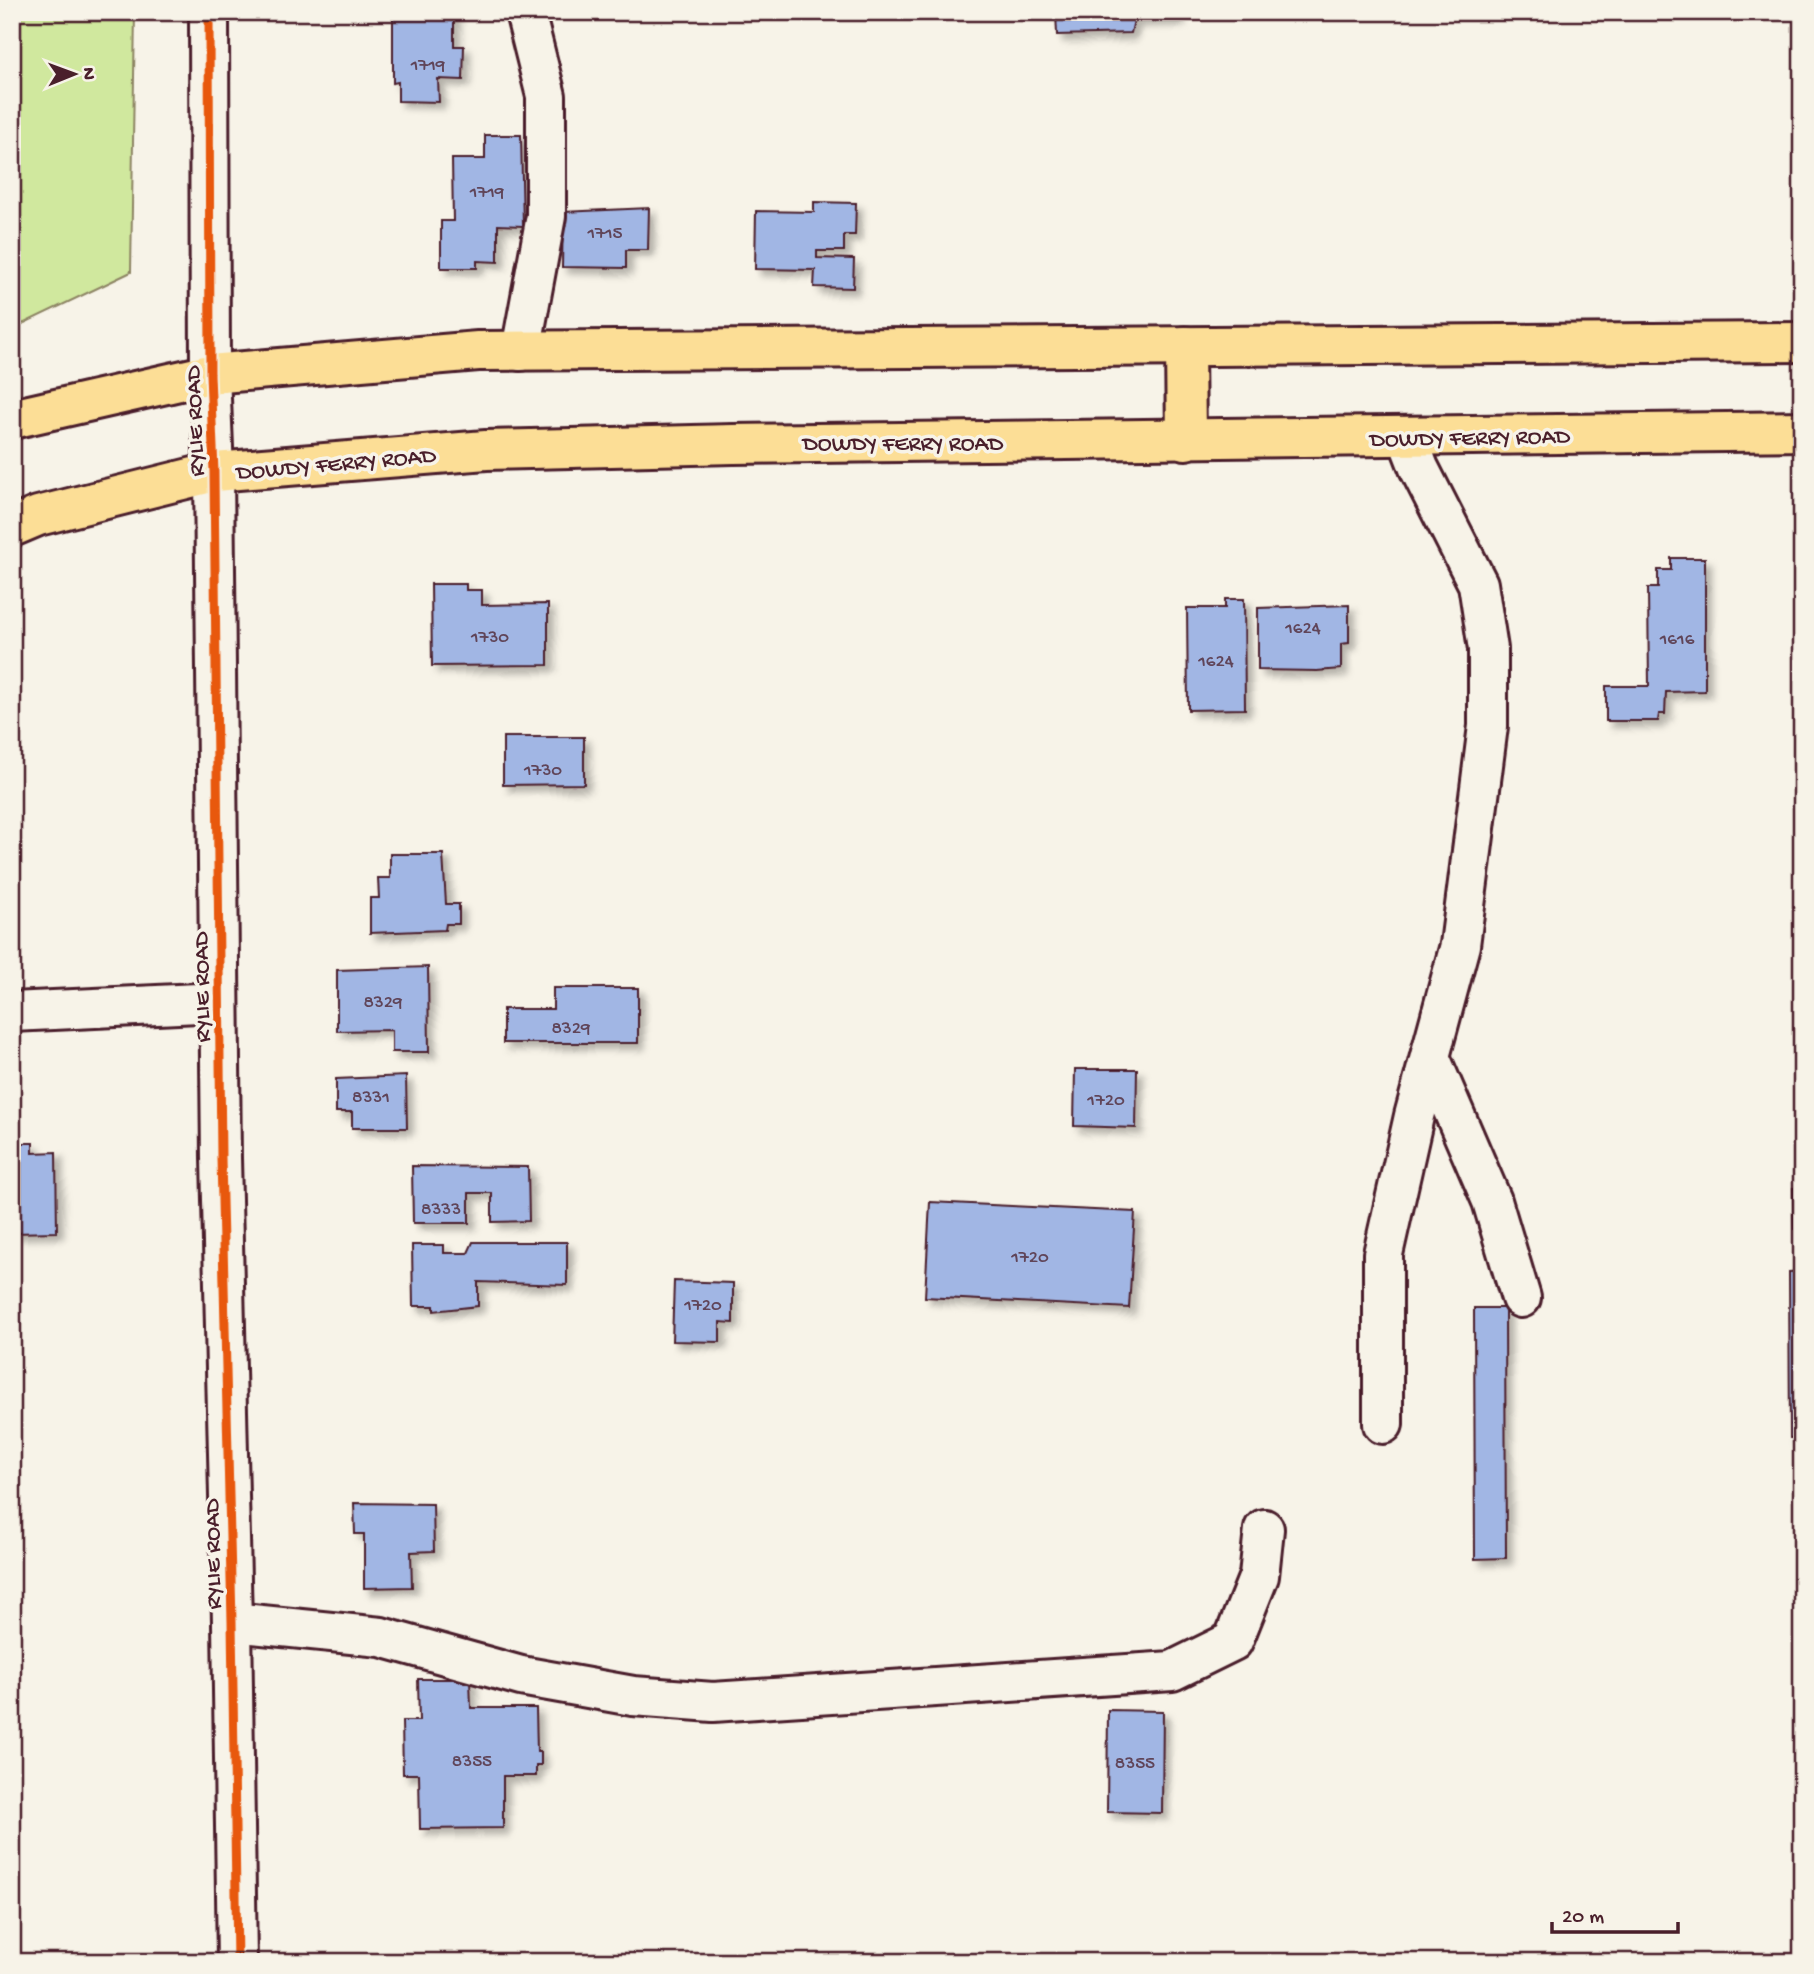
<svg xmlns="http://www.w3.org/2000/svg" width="1814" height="1974" font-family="'Gochi Hand',sans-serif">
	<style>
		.green { fill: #d0e89e; stroke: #8d8464; stroke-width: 2 }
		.building { fill: #a1b6e4; stroke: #4a1f2b; stroke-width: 2; filter: url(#shadow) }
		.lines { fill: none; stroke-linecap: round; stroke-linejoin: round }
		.minor-casing { stroke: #4a1f2b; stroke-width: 44 }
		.major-casing { stroke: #4a1f2b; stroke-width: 44 }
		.minor { stroke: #f7f3e8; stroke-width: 38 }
		.major { stroke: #fcde96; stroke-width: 38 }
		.cycleway-casing { stroke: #f7f3e8; stroke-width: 13 }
		.cycleway { stroke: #e8590c; stroke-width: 9 }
		.labels { text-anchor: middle; stroke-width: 7; stroke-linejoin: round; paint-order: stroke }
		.number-label { font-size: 19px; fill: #604559 }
		.street-label { font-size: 23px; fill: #4a1f2b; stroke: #f7f3e8 }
	</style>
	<defs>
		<filter id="shadow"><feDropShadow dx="6" dy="6" stdDeviation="3.5" flood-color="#0004"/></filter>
	</defs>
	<rect width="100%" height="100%" fill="#f7f3e8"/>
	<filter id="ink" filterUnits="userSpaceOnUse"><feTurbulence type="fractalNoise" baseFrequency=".0143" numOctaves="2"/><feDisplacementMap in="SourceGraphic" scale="14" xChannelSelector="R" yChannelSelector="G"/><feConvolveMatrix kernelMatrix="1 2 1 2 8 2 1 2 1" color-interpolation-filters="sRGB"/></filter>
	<g filter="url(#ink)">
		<path class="green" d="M12 12H135L131 272 12 329Z"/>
		<g class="building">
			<path d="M393 12H454V46H464L463 80 438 79 439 102 398 101V82L393 83Z"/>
			<path d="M1056 12H1178V19L1134 20 1131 33 1057 35Z"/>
			<path d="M485 135H521L523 226 498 225V262L477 261V268H441V221H453L452 159H485Z"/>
			<path d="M814 202 856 203 855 235H844V251H817V258L854 259 853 288 814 287 815 270 755 269 756 211 814 212Z"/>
			<path d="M649 208 648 250H626V268L562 267 563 212Z"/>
			<path d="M1671 558H1705V691L1666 692 1665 714H1659L1658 721H1606V686H1649L1648 588H1658V570H1671Z"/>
			<path d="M431 584H466V590H482V605L548 604V665L432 666Z"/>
			<path d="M1225 599H1244L1245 709 1188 710 1187 608H1225Z"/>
			<path d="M1349 605V643L1341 644V669L1317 671 1258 670V608Z"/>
			<path d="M503 737H584V784L503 785Z"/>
			<path d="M390 854H443L446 904H459V924H446L445 930 370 933V898H379L378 878H390Z"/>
			<path d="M428 967 429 1052H392V1030L337 1031V970Z"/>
			<path d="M553 988H638V1043H503V1009H553Z"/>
			<path d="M1075 1069H1137L1136 1128 1074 1126Z"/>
			<path d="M406 1076 407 1128H352V1112H336V1079Z"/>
			<path d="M12 1143H33V1153L56 1152 57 1232 12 1233Z"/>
			<path d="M412 1166 528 1167 529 1221 492 1222V1193H469V1223H413Z"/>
			<path d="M1793 1188H1802V1229H1794Z"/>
			<path d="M930 1202 1135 1212 1129 1308 925 1297Z"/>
			<path d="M473 1242H567V1285L478 1282V1306L434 1311V1306H413L412 1245H444V1253H468Z"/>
			<path d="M1802 1271V1438H1790L1789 1272Z"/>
			<path d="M674 1281 733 1283V1323L720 1322V1342L672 1341Z"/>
			<path d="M1474 1308H1505L1506 1558 1475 1559Z"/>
			<path d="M354 1503 433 1504 434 1551 411 1552 412 1587 364 1588V1534H355Z"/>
			<path d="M418 1679H470L471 1708H536L537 1752H541V1765H536V1776H503V1828L420 1829 419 1774H403L402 1721H419Z"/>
			<path d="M1108 1710 1163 1711 1162 1813 1107 1812Z"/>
		</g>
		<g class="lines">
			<g class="minor-casing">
				<g id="minor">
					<path d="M209 12 210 374 214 472 221 1158 232 1622 237 1962"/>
					<path d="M521 351 546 216V96L525 12"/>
					<path d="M12 1012 219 1002"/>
					<path d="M1430 1057 1492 1201 1521 1298"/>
					<path d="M1383 1424V1254L1414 1116 1460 945 1488 726V649L1478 584 1419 468 1407 437"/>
					<path d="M232 1622 381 1637 521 1676 633 1696 713 1702 1172 1671 1233 1641 1259 1576 1264 1529"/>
				</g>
			</g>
			<g class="major-casing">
				<g id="major">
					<path d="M1185 346 1186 440"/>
					<path d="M12 419 210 374 478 351 1802 342"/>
					<path d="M12 527 38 516 214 472 486 450 733 444 1802 431"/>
				</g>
			</g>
			<use href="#minor" class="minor"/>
			<use href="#major" class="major"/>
			<g class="cycleway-casing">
				<path id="cycleway" d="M209 12 210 374 214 472 221 1158 232 1622 237 1962"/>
			</g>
			<use href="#cycleway" class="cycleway"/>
		</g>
	</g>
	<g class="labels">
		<g class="number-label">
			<text x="428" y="70">1719</text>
			<text x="487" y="197">1719</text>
			<text x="605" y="238">1715</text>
			<text x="1303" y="633">1624</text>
			<text x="490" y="642">1730</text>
			<text x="1677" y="644">1616</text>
			<text x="1216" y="666">1624</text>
			<text x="543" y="775">1730</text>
			<text x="383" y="1007">8329</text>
			<text x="571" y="1033">8329</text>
			<text x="371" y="1102">8331</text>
			<text x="1106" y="1105">1720</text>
			<text x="441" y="1214">8333</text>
			<text x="1030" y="1262">1720</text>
			<text x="703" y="1310">1720</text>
			<text x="472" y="1766">8355</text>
			<text x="1135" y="1768">8355</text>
		</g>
		<g class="street-label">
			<text transform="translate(193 421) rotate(-92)" y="8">RYLIE ROAD</text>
			<text transform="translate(1470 436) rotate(-1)" y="8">DOWDY FERRY ROAD</text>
			<text x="903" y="450">DOWDY FERRY ROAD</text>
			<text transform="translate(336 462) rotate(-5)" y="8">DOWDY FERRY ROAD</text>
			<text transform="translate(200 987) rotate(-91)" y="8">RYLIE ROAD</text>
			<text transform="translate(211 1554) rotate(-91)" y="8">RYLIE ROAD</text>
		</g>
	</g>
	<rect width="1814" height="1974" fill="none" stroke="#f7f3e8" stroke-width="42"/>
	<rect x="21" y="21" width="1772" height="1932" fill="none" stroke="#4a1f2b" stroke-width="2.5" filter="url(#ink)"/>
	<g transform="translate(74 74) rotate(89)" stroke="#f7f3e8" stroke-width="5" paint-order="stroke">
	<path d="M0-5L12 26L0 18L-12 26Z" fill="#4a1f2b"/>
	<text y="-10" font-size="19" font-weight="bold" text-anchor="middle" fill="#4a1f2b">N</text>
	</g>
	<path d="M1552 1922v10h126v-10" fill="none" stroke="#4a1f2b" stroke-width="3.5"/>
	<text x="1562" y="1922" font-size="21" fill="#4a1f2b" stroke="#f7f3e8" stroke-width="5" paint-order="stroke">20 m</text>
</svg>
